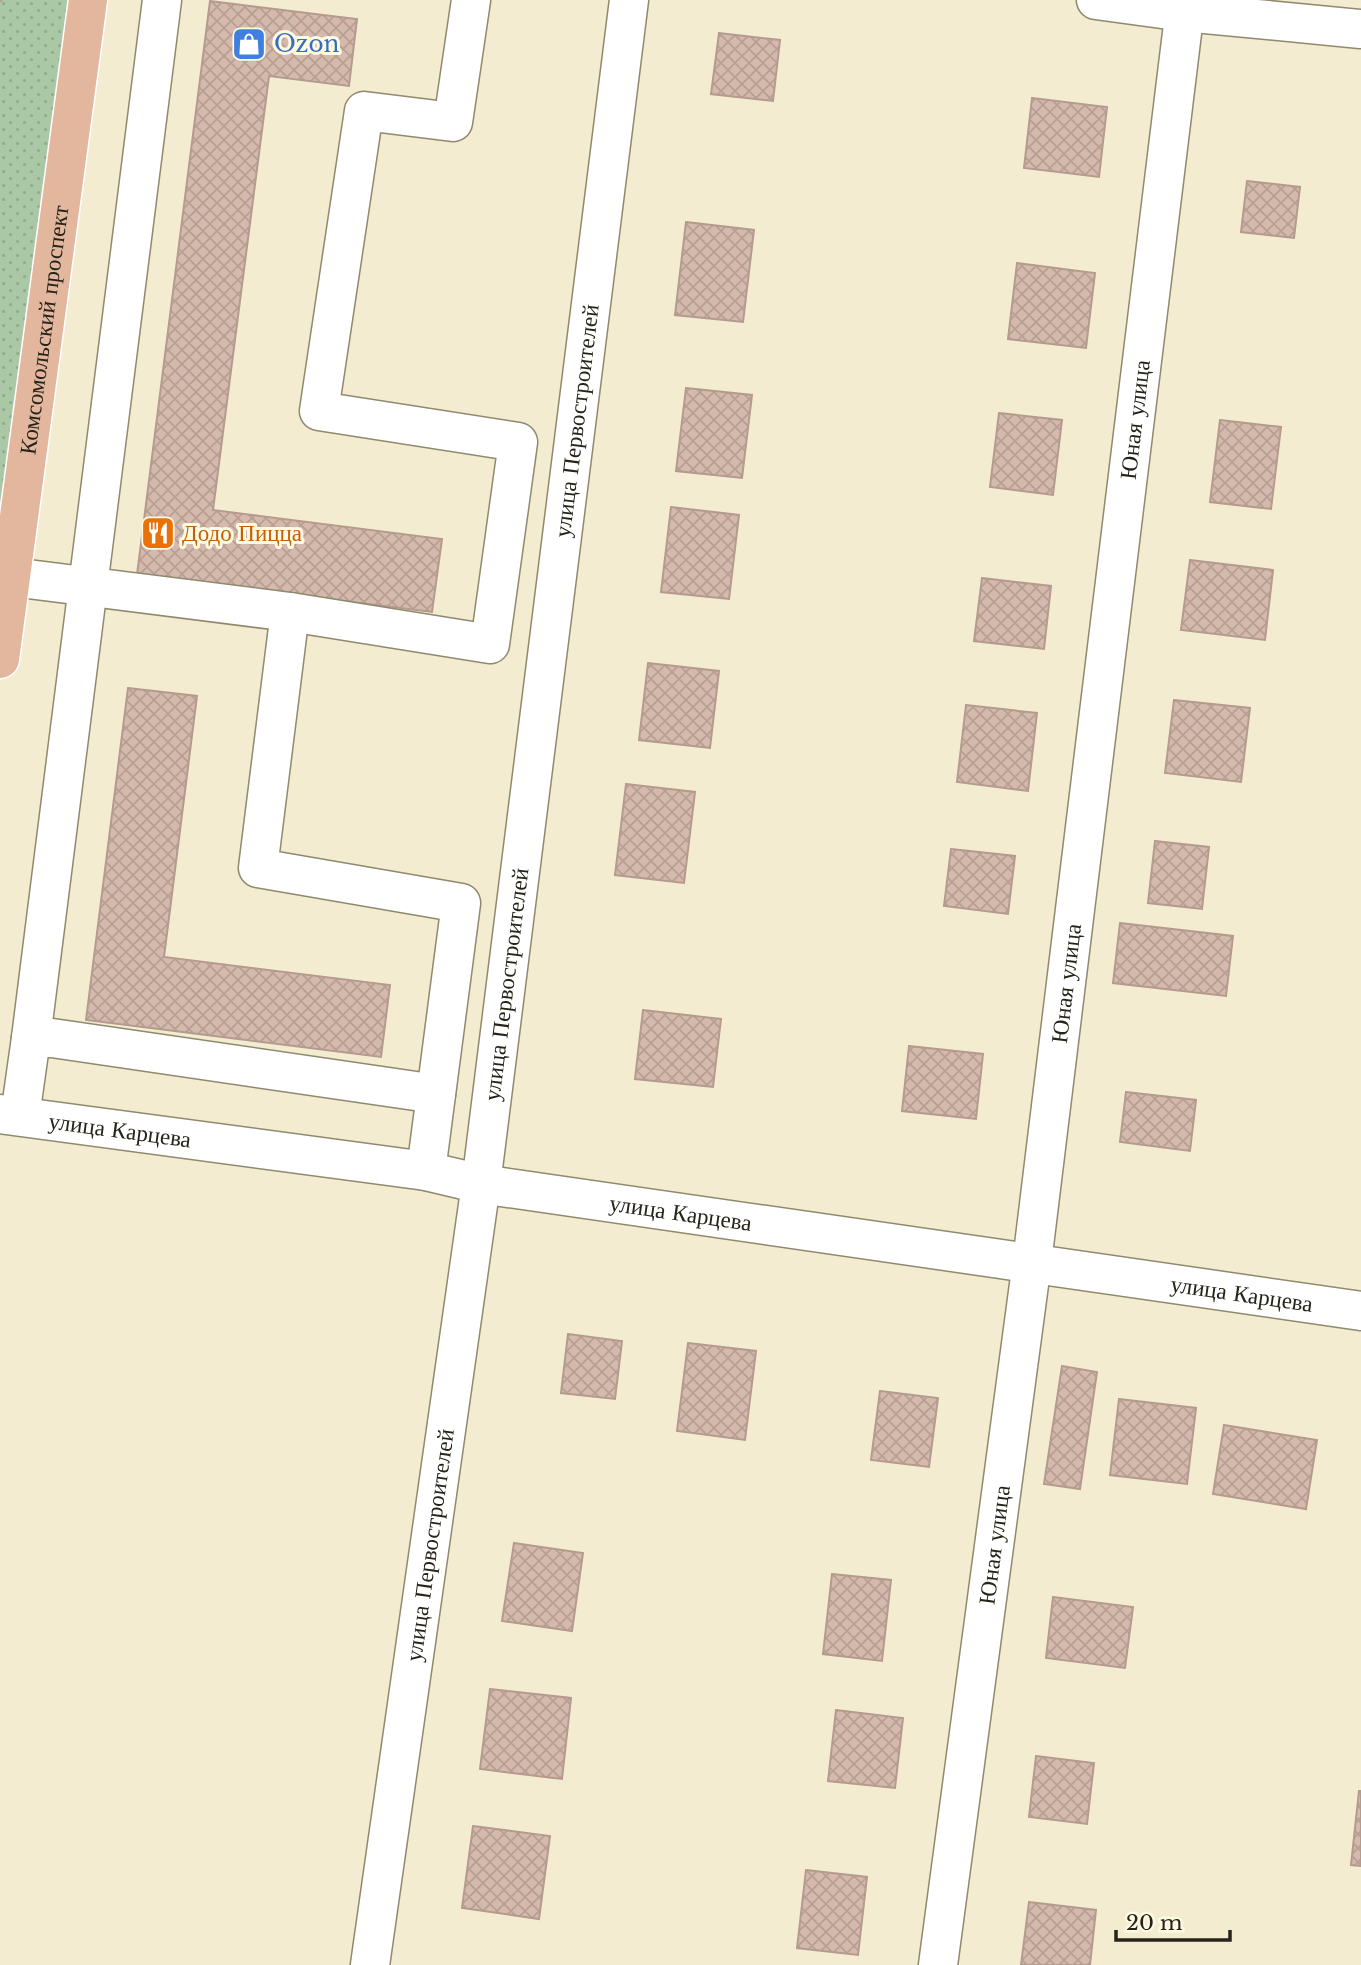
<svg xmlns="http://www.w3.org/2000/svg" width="1361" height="1965" font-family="'Libre Baskerville',serif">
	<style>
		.park { fill: url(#park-dots) }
		.building { fill: url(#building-cross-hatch); stroke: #b59a8e; stroke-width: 2 }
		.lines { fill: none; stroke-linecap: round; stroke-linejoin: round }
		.minor-casing { stroke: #8f896f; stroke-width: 41 }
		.major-casing { stroke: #fff; stroke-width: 41 }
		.path { stroke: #ada791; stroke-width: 4.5; stroke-dasharray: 3.5 5; stroke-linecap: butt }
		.minor { stroke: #fff; stroke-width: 38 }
		.major { stroke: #e3b69e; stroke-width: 38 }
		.labels { text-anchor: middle; stroke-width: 6; stroke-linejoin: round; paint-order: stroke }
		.shop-label { font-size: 23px; fill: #366cbe; stroke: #fef9e3; text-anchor: start }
		.street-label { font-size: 23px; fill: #262319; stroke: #fef9e3 }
		.food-label { font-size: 23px; fill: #c56008; stroke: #fef9e3; text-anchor: start }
	</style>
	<defs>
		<pattern id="park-dots" width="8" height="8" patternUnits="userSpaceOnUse" patternTransform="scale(1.75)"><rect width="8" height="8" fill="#aac7a6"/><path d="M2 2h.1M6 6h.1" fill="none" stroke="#92ab8e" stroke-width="1.8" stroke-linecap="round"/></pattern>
		<pattern id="building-cross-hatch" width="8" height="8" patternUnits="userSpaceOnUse" patternTransform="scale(1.75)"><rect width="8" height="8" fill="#d5b9ac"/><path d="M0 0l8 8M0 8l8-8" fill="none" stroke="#b79f93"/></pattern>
	</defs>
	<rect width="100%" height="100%" fill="#f3ecd0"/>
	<path class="park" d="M0 0H71L0 531Z"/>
	<g class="building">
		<path d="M210 1 357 19 349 86 269 76 213 510 442 539 432 612 137 575Z"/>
		<path d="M719 33 780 40 773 101 711 94Z"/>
		<path d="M1032 98 1107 107 1099 177 1024 168Z"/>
		<path d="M1247 181 1300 187 1294 238 1241 232Z"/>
		<path d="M686 222 754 230 743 322 675 315Z"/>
		<path d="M1017 263 1095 273 1086 348 1008 339Z"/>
		<path d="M686 388 752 395 742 478 676 471Z"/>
		<path d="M999 413 1062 420 1053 495 990 487Z"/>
		<path d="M1220 420 1281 427 1271 509 1210 502Z"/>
		<path d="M671 507 739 515 729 599 661 592Z"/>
		<path d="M1190 560 1273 570 1265 640 1181 630Z"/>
		<path d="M982 578 1051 586 1044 649 974 641Z"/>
		<path d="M648 663 719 671 710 748 639 740Z"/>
		<path d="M128 688 197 696 164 957 390 985 381 1057 86 1020Z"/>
		<path d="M1174 700 1250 708 1241 782 1165 773Z"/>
		<path d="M966 705 1037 713 1028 791 957 782Z"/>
		<path d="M626 784 695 792 684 883 615 875Z"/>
		<path d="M1155 841 1209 847 1202 909 1148 903Z"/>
		<path d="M951 849 1015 856 1008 914 944 906Z"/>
		<path d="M1120 923 1233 936 1226 996 1113 983Z"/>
		<path d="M643 1010 721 1019 713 1087 635 1079Z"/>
		<path d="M909 1046 983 1054 976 1119 902 1111Z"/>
		<path d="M1126 1092 1196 1100 1190 1151 1120 1142Z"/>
		<path d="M568 1334 622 1341 615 1399 561 1393Z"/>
		<path d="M688 1343 756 1351 745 1440 677 1431Z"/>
		<path d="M1062 1366 1097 1372 1080 1489 1044 1484Z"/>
		<path d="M880 1391 938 1398 929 1467 871 1460Z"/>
		<path d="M1119 1399 1196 1408 1187 1484 1110 1475Z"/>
		<path d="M1224 1425 1317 1440 1306 1509 1213 1494Z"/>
		<path d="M514 1543 583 1553 572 1631 502 1621Z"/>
		<path d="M832 1574 891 1580 882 1661 823 1654Z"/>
		<path d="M1053 1597 1133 1607 1125 1668 1046 1658Z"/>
		<path d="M490 1689 571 1698 562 1779 480 1769Z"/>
		<path d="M836 1710 903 1718 895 1788 828 1781Z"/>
		<path d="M1036 1756 1094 1763 1087 1824 1029 1817Z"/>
		<path d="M1359 1791H1361V1866L1351 1865Z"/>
		<path d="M473 1826 550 1836 539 1919 462 1908Z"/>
		<path d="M806 1870 867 1877 858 1955 797 1948Z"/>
		<path d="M1029 1902 1096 1910 1090 1965H1021Z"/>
	</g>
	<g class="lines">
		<g class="minor-casing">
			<g id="minor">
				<path d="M1096 0 1184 12 1361 29"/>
				<path d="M12 577 290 612 490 644 518 442 319 411 364 111 453 122 471 0"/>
				<path d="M290 612 258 868 461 903 426 1171"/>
				<path d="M31 1038 162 0"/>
				<path id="s1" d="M0 1114 426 1171 481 1184 1361 1311"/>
				<path d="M20 1116 31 1038H52L436 1094"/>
				<path id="s2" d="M370 1965 481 1184 629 0"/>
				<path id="s3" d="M938 1965 1032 1262 1186 0"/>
			</g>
		</g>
		<g class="major-casing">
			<g id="major">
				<path id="s4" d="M0 659 88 0"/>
			</g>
		</g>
		<path class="path" d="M0 2V0"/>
		<use href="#minor" class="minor"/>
		<use href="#major" class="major"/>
	</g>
	<defs>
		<g id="shop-square" transform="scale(1.75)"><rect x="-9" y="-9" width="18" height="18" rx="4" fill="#3f7fe0" stroke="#fef9e3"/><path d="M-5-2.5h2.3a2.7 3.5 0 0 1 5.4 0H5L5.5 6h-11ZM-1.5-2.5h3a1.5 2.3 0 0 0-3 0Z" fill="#fff"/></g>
		<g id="restaurant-square" transform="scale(1.75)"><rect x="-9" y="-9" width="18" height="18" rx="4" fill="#e8710a" stroke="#fef9e3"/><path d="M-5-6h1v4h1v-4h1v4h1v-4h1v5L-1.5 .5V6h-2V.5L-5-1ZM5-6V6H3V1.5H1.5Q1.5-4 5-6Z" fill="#fff"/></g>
	</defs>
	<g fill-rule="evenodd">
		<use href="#shop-square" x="249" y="44"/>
		<use href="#restaurant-square" x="158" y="533"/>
	</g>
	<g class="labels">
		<g class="shop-label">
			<text x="274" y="52">Ozon</text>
		</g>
		<g class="street-label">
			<text dy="8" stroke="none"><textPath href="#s4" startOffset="332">Комсомольский проспект</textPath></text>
			<text dy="8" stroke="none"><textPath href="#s3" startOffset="1558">Юная улица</textPath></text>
			<text dy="8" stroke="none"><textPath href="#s2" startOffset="1558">улица Первостроителей</textPath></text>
			<text dy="8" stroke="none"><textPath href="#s2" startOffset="990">улица Первостроителей</textPath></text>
			<text dy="8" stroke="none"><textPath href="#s3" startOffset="990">Юная улица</textPath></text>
			<text dy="8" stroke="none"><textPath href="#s1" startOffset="121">улица Карцева</textPath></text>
			<text dy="8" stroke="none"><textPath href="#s1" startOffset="688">улица Карцева</textPath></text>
			<text dy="8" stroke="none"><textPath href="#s1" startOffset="1255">улица Карцева</textPath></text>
			<text dy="8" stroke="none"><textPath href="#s2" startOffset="424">улица Первостроителей</textPath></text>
			<text dy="8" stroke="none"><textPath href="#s3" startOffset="424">Юная улица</textPath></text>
		</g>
		<g class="food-label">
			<text x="182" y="541">Додо Пицца</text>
		</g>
	</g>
	<path d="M1116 1930v10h114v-10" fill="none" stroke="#262319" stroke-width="3.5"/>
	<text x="1126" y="1930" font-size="21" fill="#262319" stroke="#fef9e3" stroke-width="5" paint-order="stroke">20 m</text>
</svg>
